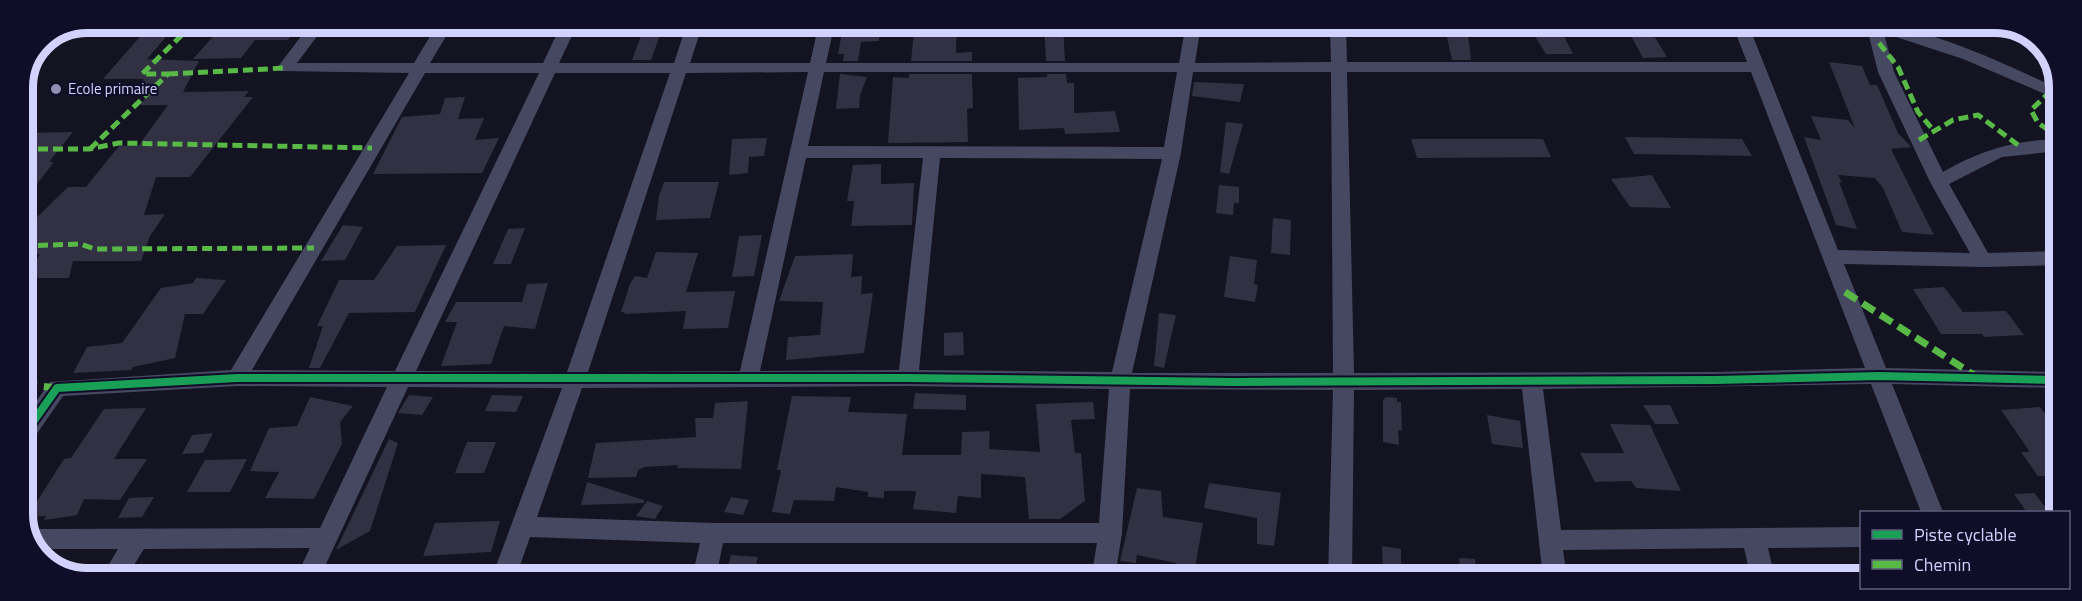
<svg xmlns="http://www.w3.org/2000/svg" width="2082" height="601" font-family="'Titillium Web',sans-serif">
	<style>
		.building { fill: #323043 }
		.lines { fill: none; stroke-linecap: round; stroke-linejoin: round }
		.minor { fill: #464862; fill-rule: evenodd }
		.quiet-far1 { stroke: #58b947; stroke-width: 5; stroke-dasharray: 10 5; stroke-linecap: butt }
		.quiet { stroke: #58b947; stroke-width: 7; stroke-dasharray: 14 7; stroke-linecap: butt }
		.cycleway-casing { stroke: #0f0d27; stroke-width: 12 }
		.cycleway { stroke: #1a9f57; stroke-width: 8 }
		.poi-dot { fill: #908fb1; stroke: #0f0d27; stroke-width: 2 }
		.labels { text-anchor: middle; stroke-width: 4.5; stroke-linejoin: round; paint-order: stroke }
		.poi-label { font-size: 15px; fill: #d3d2ff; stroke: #0f0d27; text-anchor: start }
		.rim { fill: none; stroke: #d3d2ff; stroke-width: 8 }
	</style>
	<rect width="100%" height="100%" fill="#141321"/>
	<g class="building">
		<path d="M152 23H178L147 59 199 61 183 92 249 91 244 97H253L190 177H156L144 215 165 214 150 236 141 261H73L69 278H24L40 254 23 255V231L68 187H86L119 146 139 145 168 105H140L156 85H138L144 79H103Z"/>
		<path d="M258 23H300L288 40H255L241 58 193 59 224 24Z"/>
		<path d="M880 23 879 41 861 42 858 61H843L844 54H838L842 32H849L851 24Z"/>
		<path d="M915 23H957L956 53 972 52V61H911Z"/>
		<path d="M1044 24H1063L1065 61H1046Z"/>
		<path d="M1444 24H1467L1471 60H1452Z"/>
		<path d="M1531 30H1561L1573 54H1546Z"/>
		<path d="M1651 31 1667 57 1643 58 1629 32Z"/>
		<path d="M660 35 651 60H632L641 36Z"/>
		<path d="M1829 62 1862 66 1870 85H1877L1898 133 1911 147 1891 149 1934 235 1902 232 1883 188 1875 178 1838 175 1842 183 1839 182 1857 229 1836 225 1804 137 1821 140 1811 116 1848 120 1855 128Z"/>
		<path d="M840 74 867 77 860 95 859 108 836 109Z"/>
		<path d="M909 74H972L973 108 967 109 968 142 888 143 893 77 909 78Z"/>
		<path d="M1047 74H1066L1067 83H1074V113L1115 111 1120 132 1065 134 1064 128 1019 130 1018 78 1047 77Z"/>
		<path d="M1194 82 1244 84 1240 102 1192 96Z"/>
		<path d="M465 97 458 119 484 118 475 140 499 138 482 173 373 174 402 117 440 114 445 98Z"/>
		<path d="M1226 122 1243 124 1229 174 1220 172Z"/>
		<path d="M73 132 49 162H54L23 202V133Z"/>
		<path d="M1625 137 1742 139 1752 156 1634 154Z"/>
		<path d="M767 138 764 156 749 157 748 173 729 175 732 139Z"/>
		<path d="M1411 139H1543L1551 157 1417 158Z"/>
		<path d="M881 164V184L914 183 912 225 851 226 854 201H847L853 165Z"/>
		<path d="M1652 175 1671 208 1630 207 1611 179Z"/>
		<path d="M664 182H719L710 218 656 220 659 196Z"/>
		<path d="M1219 185 1239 187V203H1234L1233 215 1216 213Z"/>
		<path d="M1273 218 1291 220 1290 255 1271 253Z"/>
		<path d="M343 225 363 227 345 260 321 261Z"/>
		<path d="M525 228 511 264H493L508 229Z"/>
		<path d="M762 235 754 276 732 277 739 236Z"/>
		<path d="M446 245 415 312 349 313 320 368H309L323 326H317L339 280H374L397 246Z"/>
		<path d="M656 252 698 253 686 292 735 291 728 328 683 329 686 311 624 314 625 312H621L630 284 635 276 647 278Z"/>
		<path d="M853 254 851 277 862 276 861 294 873 293 864 353 786 360 788 337 820 335 823 302 779 301 795 256Z"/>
		<path d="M1230 256 1257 260 1254 284 1258 285 1255 302 1224 297Z"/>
		<path d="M196 278 226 280 203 314H185L175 358 133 367 131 370 73 373 87 347 122 343 161 288 193 283Z"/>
		<path d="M548 283 535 329 504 326 491 364 441 366 457 322H445L456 302H522L527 284Z"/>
		<path d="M1944 287 1963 312 2006 311 2024 335 1984 337 1982 334H1941L1913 289Z"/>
		<path d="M1159 313 1176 315 1164 368 1154 366Z"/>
		<path d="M963 332 964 355 944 356V333Z"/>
		<path d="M915 393 966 395V410L913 409Z"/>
		<path d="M409 395 433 397 422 415 398 413Z"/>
		<path d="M492 395 523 396 516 412 485 411Z"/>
		<path d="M792 396 851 397 848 412 907 414 902 455H961L962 432 990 431 989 449 1040 452 1036 404 1093 402 1095 419 1071 420 1075 453H1081L1085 501 1060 519H1029L1025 477 981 474V498L958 496 956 513 913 509 916 491H884V498L868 497V492L836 487 834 501 794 500 790 514 772 512 781 470H777Z"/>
		<path d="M310 397 353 406 340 422 342 444 314 499 265 498 279 472 250 471 269 428 297 426Z"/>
		<path d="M1386 397 1397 398V402H1401L1402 431 1398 430 1399 445 1383 442V400Z"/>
		<path d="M748 401 741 469 677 468 678 465 645 467 638 470 636 477 588 478 596 443 696 437 695 418H713L715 403Z"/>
		<path d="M1643 405H1670L1679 424H1655Z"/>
		<path d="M2040 407 2058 430V477L2038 476 2021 452H2030L2001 410Z"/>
		<path d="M146 408 114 459H147L120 500 84 499 77 515 72 516 44 520 46 516 27 517 64 459 71 458 104 409Z"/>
		<path d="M1487 415 1520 421 1523 448 1492 444Z"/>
		<path d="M1610 424 1650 425 1681 491 1636 488 1631 481 1595 482 1580 453H1624Z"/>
		<path d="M213 433 203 453 182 454 192 435Z"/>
		<path d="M389 439 398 443 370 531 336 550Z"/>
		<path d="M467 442H496L484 473H455Z"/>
		<path d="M247 459 230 492H187L205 460Z"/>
		<path d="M587 482 644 500V503L581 505Z"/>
		<path d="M1209 483 1281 493 1274 546 1257 544V518L1204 508Z"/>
		<path d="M1137 488 1161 491 1163 517 1203 523 1193 578 1175 576 1176 563 1137 555 1136 563 1120 561Z"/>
		<path d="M2034 493 2048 510 2026 511 2014 494Z"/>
		<path d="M154 497 142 517 118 518 129 498Z"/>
		<path d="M731 497 749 500 743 515 724 512Z"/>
		<path d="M647 501 663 506 655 519 636 516Z"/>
		<path d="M500 521 491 552 423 556 435 523Z"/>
		<path d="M1382 546 1401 549V575L1383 572Z"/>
		<path d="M731 555 758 557 753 577H725Z"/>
		<path d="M1459 558 1475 559 1477 578H1461Z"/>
	</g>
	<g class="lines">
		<g class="minor">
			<path d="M311 23H327L297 63H414L438 23H454L430 63H543L562 23H578L559 63H674L687 23H703L690 63H810L819 23H835L826 63H1179L1186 24H1201L1195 63 1331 62 1330 24H1346L1347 62H1747L1732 24H1748L1838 250 1970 253 1930 182 1878 72 1866 24C1925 25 2005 64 2059 89V100L1963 59 1884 33 1894 72 1943 172C1980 150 2015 140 2059 139V151L2002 157 1949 184 1988 253 2059 251V265L1983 267 1844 264 1886 368 2058 372V388L1892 384 1943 512H1921L1871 384 1543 389 1561 530 1862 527V547L1768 548 1775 578H1751L1744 548 1563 550 1567 578H1543L1522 389 1354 390 1352 578H1328L1333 390 1130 389 1122 533 1115 578H1091L1097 543H723L716 577H692L700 543 530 537 516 577H492L562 388 408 387 320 577H296L310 548 144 549 127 576H102L118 549H35L27 530 31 529 320 528 387 387 237 386 63 396 31 442 23 445V420L50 382 231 370 409 73 279 71 277 68ZM808 72 740 371 588 372 686 73ZM824 72H1177L1164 147 808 146ZM1193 72H1331L1333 373H1132L1181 153ZM1347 72H1751L1865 368 1715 372 1354 373ZM425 73H539L395 371 252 370ZM555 73H670L567 372 416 371ZM806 158H923L899 370 760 371ZM940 158 1162 159 1112 372 919 370ZM908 386 1109 389 1099 523H714L537 517 582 388Z"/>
			<path d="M1989 25C2012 23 2025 33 2044 45L2046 49Z"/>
		</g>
		<g class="quiet-far1">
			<path d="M1879 43 1898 67 1918 112 1934 131"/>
			<path d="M168 74 285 68"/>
			<path d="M2051 91 2031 110 2038 123 2059 137"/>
			<path d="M1919 140 1953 120 1978 115 2018 145"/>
			<path d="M23 149H89L119 143 372 148"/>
			<path d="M90 149 168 74H142L194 23"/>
			<path d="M23 246 80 244 95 249 314 248"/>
		</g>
		<g class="quiet">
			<path d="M1845 292 1977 377"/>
			<path d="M23 384 57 388"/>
		</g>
		<g class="cycleway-casing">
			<path id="cycleway" d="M23 436 57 388 237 378H908L1233 382 1715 380 1879 376 2058 380"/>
		</g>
		<use href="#cycleway" class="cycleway"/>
	</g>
	<circle class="poi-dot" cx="56" cy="89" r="6"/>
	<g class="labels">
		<g class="poi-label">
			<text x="68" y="94">Ecole primaire</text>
		</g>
	</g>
	<path d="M0 0H2082V601H0ZM87 33H1995A54 54 0 0 1 2049 87V514A54 54 0 0 1 1995 568H87A54 54 0 0 1 33 514V87A54 54 0 0 1 87 33Z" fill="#0f0d27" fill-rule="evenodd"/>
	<path class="rim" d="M87 33H1995A54 54 0 0 1 2049 87V514A54 54 0 0 1 1995 568H87A54 54 0 0 1 33 514V87A54 54 0 0 1 87 33Z"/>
	<rect x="1860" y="511" width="210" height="78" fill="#0f0d27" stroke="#5d5c7d" stroke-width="1.5"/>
	<rect x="1872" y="530" width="30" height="9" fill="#1a9f57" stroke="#5d5c7d" stroke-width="1.5"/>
	<text x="1914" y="541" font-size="18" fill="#d3d2ff">Piste cyclable</text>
	<rect x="1872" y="560" width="30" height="9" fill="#58b947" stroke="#5d5c7d" stroke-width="1.5"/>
	<text x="1914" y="571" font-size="18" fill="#d3d2ff">Chemin</text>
</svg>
